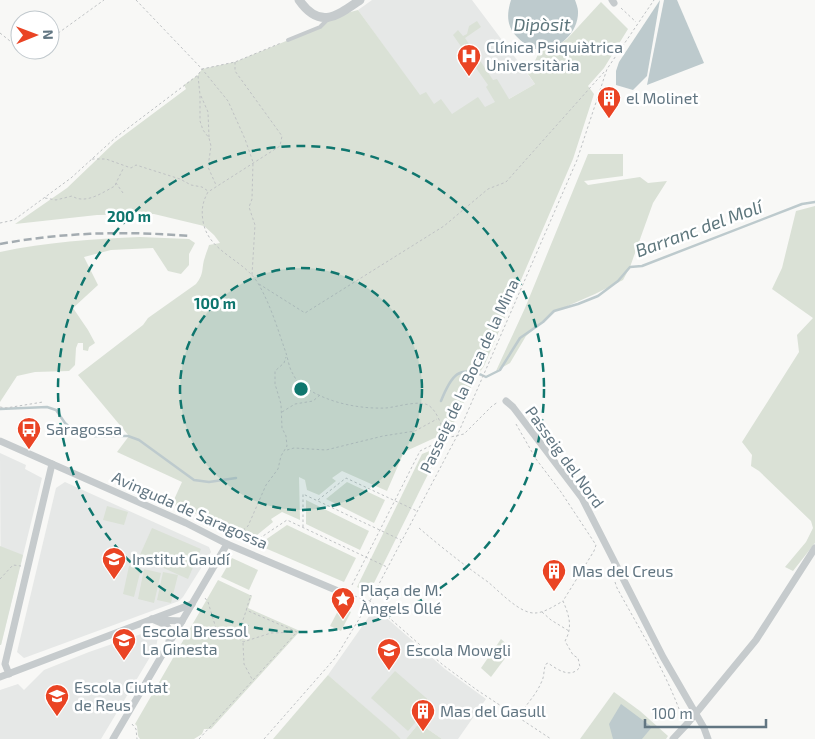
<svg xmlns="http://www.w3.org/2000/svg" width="815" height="739" font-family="'Exo 2',sans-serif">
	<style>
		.built { fill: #e6e8e7 }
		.green { fill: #dae1d6 }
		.water { fill: #bdcacd }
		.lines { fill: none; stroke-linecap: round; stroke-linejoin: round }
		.stream { stroke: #bdcacd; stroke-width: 2.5 }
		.path { stroke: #bfc2c4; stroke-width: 1; stroke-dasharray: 2.5 2.5; stroke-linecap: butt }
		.service { stroke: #c6cbcd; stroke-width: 4 }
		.minor { stroke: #c6cbcd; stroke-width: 7 }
		.tertiary { stroke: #c6cbcd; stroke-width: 9 }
		.rail { stroke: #a4acb1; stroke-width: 2.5; stroke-dasharray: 8 4; stroke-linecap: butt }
		.ring { fill: none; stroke: #0f766e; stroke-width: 2.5; stroke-dasharray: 9 6 }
		.labels { text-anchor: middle; stroke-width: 5; stroke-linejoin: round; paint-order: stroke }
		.poi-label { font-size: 16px; fill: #627682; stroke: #fff; text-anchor: start }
		.street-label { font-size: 16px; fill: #627682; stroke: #fff }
		.water-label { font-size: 18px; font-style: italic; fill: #5d767c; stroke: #fff }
		.centre { fill: #0f766e; stroke: #fff; stroke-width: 2.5 }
		.ring-label { font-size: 15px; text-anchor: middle; font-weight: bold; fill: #0f766e; stroke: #fff; stroke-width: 5; stroke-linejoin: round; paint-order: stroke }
	</style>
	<rect width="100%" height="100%" fill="#f8f8f6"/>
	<g class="built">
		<path d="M372 0H472L535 84 490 110 455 145 358 10Z"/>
		<path d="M0 453 26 465 25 469 42 478 1 645Z"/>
		<path d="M65 482 209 547 211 552 183 597 179 601 24 658 17 652 56 488Z"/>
		<path d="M375 608 445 669 486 699 458 739H442L419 723 406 739H401L328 675Z"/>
		<path d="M150 631 155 633 158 637 156 647 101 739H0V690L18 684 24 690 44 670 89 652Z"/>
	</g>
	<g class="green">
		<path d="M601 2 628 29 604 68 588 86 594 94 573 159 484 366 474 381 449 433 441 435 404 452 387 491 342 471 332 478 336 481 319 495 307 490 305 480 299 477 300 520 282 512 271 519 273 522 251 540 244 538 245 535 172 504 182 482 117 452 129 436 78 375 143 325 148 318 196 284C205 273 201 268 205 257 206 253 208 249 209 245L220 243 214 235 204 226 154 214 97 215 15 224 67 188 115 142 186 89 184 85 198 75 202 69 235 62 320 27 328 18 358 10 420 95 426 92 434 104 441 99 452 114 478 97 485 107 495 102 486 87 488 85 453 35 458 30 463 36 467 34 469 26 477 21 481 27 465 38 493 80 497 79 509 99 535 84 523 67 534 63 540 50 555 47 567 39Z"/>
		<path d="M588 154H623V176L584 181 588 185 640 177 648 183 667 181 653 203 630 267 623 280 595 294 556 311 526 336 510 363 496 371 525 308Z"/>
		<path d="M815 206V543L793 571 785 567 806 542 813 528 811 521 759 471 751 466 752 455 742 442 799 352 797 335 813 318 772 289 782 268 796 211Z"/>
		<path d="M140 237 189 239 195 243 189 254V265L181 274 168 271 153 248 111 250 84 257 98 285 73 308 88 330 95 343 89 347 88 351 83 350V343H78L76 348 75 365 69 371 35 372 17 376 0 402V252C46 242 93 239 140 237Z"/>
		<path d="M442 446 369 593 357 587 422 454Z"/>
		<path d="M347 482 385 500 374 523 326 499Z"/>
		<path d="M306 500 369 531 360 550 306 524Z"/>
		<path d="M107 506 128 512 124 525 103 520Z"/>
		<path d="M287 525 356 558 344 582 258 545Z"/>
		<path d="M152 528 201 549 188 579 139 557Z"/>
		<path d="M0 546 23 555 1 645H0Z"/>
		<path d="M232 558 258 570 249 590 221 577Z"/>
		<path d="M129 566 141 569 134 597 123 594Z"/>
		<path d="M144 569 161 573 154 603 138 599Z"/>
		<path d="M163 572 178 575 171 603 157 600Z"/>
		<path d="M218 580 252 596 248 608 300 631 211 729H204L202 734 194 739H140L138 736 137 726 135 724Z"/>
		<path d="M340 607 351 612 341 631 330 626Z"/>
		<path d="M501 639 512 649 491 677 481 668Z"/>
		<path d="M395 671 432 703 408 731 371 698Z"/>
		<path d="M328 675 396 734 401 739H273Z"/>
		<path d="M614 692 640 711 668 736 666 739H580Z"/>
		<path d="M419 723 442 739H406Z"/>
	</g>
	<g class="water">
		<path d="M511 0H575C576 3 578 8 578 11 579 31 561 49 542 50 536 50 529 47 524 43 508 31 505 19 511 0Z"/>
		<path d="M660 0 647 76 633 90 616 85V71L619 62Z"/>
		<path d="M664 0H677L704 63 647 85Z"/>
		<path d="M621 704 652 727 642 739H613L609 724Z"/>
	</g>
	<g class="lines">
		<g class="stream">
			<path d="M441 401C451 376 459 363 486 377L500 370 520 338 543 322 554 311 578 304 598 296 618 281 630 267 642 266 802 204 815 202"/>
			<path d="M0 409 47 407 56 410 65 423 74 431 95 436H128L139 440 194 480 209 482 236 478"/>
		</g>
		<g class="path">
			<path d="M136 0 202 69 235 62 281 43"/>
			<path d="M621 8 636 22"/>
			<path d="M0 33 20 49"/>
			<path d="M50 39 104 0"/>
			<path d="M22 50 28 55 35 50"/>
			<path d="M235 62V71L282 136 280 146 208 192C203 201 201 209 203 221 208 253 245 259 259 285 271 306 278 330 286 353 288 359 289 368 293 374 295 379 301 386 306 388 329 403 359 409 386 408 397 407 418 400 428 405 438 411 442 428 446 438"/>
			<path d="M198 76 200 95V121L203 130 209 138 211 146 208 167 216 185"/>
			<path d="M201 96 208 112 209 137"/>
			<path d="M92 159H106L131 168 136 165 180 179 191 185 202 187 208 191"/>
			<path d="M123 193 116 183 124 167"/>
			<path d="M45 198 56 200 72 196C86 205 103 192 115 186L116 183"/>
			<path d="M0 223 14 220 71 178 115 138 198 75 202 69 228 101 245 139 253 162 252 199 249 207 255 225 252 275"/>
			<path d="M259 284 305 313 444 226 488 189 506 182 605 71"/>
			<path d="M0 407 6 408 43 402"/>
			<path d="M282 412 295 404 313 401 320 395"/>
			<path d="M516 424 536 459 561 492 596 545 594 551 563 601C569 615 573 627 565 641L573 655 578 658 580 667C571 679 558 670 548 663L546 664C543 670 545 676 541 683 536 695 525 706 518 717"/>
			<path d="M287 450 294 448 326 450 383 436 415 431 437 419"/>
			<path d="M318 500 346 478 417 511"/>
			<path d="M303 527V494L401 540"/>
			<path d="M419 528C441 547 464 565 488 582 499 591 520 614 535 613 544 613 556 605 563 601"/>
			<path d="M223 533 229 535 239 534"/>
			<path d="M245 542 241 538 240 533 248 526 252 517 266 485 278 469 281 456 287 446 286 436 282 428 281 404 275 384V371L284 363 286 357"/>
			<path d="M251 544 287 520 387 567"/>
			<path d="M0 579 13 565 21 566"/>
			<path d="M615 582 617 588C640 630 666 672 682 717"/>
			<path d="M352 585 420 451 446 438 464 434 492 406 498 402"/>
			<path d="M345 593 370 601 443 665 477 690 551 739"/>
			<path d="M205 598 208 602 218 635 227 639C243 632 245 611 251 595"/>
			<path d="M542 612 551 620 569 631"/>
			<path d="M235 635 243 642 271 633 296 632"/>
			<path d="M243 643 244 664 252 679"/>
			<path d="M132 724 136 729 137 739"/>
			<path d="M199 739 297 632 246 610"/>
			<path d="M264 739 336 657 370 601 457 436 577 160 607 69 654 0"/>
		</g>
		<path class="service" d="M288 40 320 27 327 20"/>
		<g class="minor">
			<path d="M612 0 614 3"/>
			<path d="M506 401 513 407 582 498 663 657 704 728 708 739"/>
			<path d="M0 441 186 523 227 544 338 591"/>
			<path d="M152 619 166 625 169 629V641"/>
			<path d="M157 620 182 621"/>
			<path d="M9 674 5 664 52 464"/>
			<path d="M0 677 192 604"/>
			<path d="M113 739 227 544"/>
			<path d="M673 739 687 724 756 640 815 548"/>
		</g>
		<path class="tertiary" d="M299 0C320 30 337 16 360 0"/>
		<path class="rail" d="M0 244C64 232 126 231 191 236"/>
	</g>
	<circle cx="301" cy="389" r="121" fill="#0f766e" fill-opacity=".12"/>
	<g class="ring">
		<circle cx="301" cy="389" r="121"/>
		<circle cx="301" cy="389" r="243"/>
	</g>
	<defs>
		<g id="hospital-pin" transform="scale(1.25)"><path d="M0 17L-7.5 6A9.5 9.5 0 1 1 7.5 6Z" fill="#ea4424" stroke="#fff"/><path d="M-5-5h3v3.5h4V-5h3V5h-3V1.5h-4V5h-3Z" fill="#fff"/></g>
		<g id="building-pin" transform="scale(1.25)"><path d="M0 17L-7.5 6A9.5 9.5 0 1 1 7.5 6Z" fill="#ea4424" stroke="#fff"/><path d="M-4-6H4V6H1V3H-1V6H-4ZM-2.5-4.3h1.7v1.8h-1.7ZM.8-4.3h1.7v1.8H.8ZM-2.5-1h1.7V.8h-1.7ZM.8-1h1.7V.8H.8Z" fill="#fff"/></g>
		<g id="bus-pin" transform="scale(1.25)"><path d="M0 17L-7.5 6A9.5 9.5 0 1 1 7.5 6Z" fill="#ea4424" stroke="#fff"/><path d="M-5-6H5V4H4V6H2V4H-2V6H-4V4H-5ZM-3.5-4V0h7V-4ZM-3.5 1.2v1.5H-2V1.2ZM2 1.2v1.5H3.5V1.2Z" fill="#fff"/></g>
		<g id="school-pin" transform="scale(1.25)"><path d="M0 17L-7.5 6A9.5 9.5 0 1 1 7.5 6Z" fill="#ea4424" stroke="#fff"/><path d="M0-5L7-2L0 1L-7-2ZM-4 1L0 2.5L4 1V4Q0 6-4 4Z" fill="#fff"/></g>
		<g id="sight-pin" transform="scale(1.25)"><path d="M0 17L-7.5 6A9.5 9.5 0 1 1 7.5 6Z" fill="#ea4424" stroke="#fff"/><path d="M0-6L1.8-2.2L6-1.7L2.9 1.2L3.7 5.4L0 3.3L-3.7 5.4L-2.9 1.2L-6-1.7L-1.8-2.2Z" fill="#fff"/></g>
	</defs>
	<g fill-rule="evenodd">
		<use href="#hospital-pin" x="469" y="56"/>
		<use href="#building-pin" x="609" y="98"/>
		<use href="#bus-pin" x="29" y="429"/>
		<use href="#school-pin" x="114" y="559"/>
		<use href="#building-pin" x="554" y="571"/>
		<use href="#sight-pin" x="343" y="599"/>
		<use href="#school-pin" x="124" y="640"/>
		<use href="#school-pin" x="389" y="650"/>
		<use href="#school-pin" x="57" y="696"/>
		<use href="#building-pin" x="423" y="711"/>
	</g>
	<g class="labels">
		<g class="poi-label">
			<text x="486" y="53">Clínica Psiquiàtrica<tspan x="486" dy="18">Universitària</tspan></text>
			<text x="626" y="104">el Molinet</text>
			<text x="46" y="435">Saragossa</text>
			<text x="132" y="565">Institut Gaudí</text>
			<text x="572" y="577">Mas del Creus</text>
			<text x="360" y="596">Plaça de M.<tspan x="360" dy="18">Àngels Ollé</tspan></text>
			<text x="142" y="637">Escola Bressol<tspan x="142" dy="18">La Ginesta</tspan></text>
			<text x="406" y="656">Escola Mowgli</text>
			<text x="74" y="693">Escola Ciutat<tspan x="74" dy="18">de Reus</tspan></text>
			<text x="440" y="717">Mas del Gasull</text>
		</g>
		<g class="street-label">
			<text transform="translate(469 376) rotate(-65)" y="6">Passeig de la Boca de la Mina</text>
			<text transform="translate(565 457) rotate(54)" y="6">Passeig del Nord</text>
			<text transform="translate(190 510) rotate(24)" y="6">Avinguda de Saragossa</text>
		</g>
		<g class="water-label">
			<text x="542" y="31">Dipòsit</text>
			<text transform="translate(699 229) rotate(-20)" y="6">Barranc del Molí</text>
		</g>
	</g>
	<circle cx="301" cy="389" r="8" class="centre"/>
	<g class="ring-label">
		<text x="129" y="222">200 m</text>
		<text x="215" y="309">100 m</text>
	</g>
	<g transform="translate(35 35) rotate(89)"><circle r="24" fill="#ffffff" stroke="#c0c8cd"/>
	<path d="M0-4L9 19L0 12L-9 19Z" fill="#ea4424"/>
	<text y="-8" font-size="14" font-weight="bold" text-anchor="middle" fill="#627682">N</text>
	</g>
	<path d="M645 719v8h121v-8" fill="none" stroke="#627682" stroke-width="2.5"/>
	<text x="652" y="719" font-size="15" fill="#627682" stroke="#ffffff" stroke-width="4" paint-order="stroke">100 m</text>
</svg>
